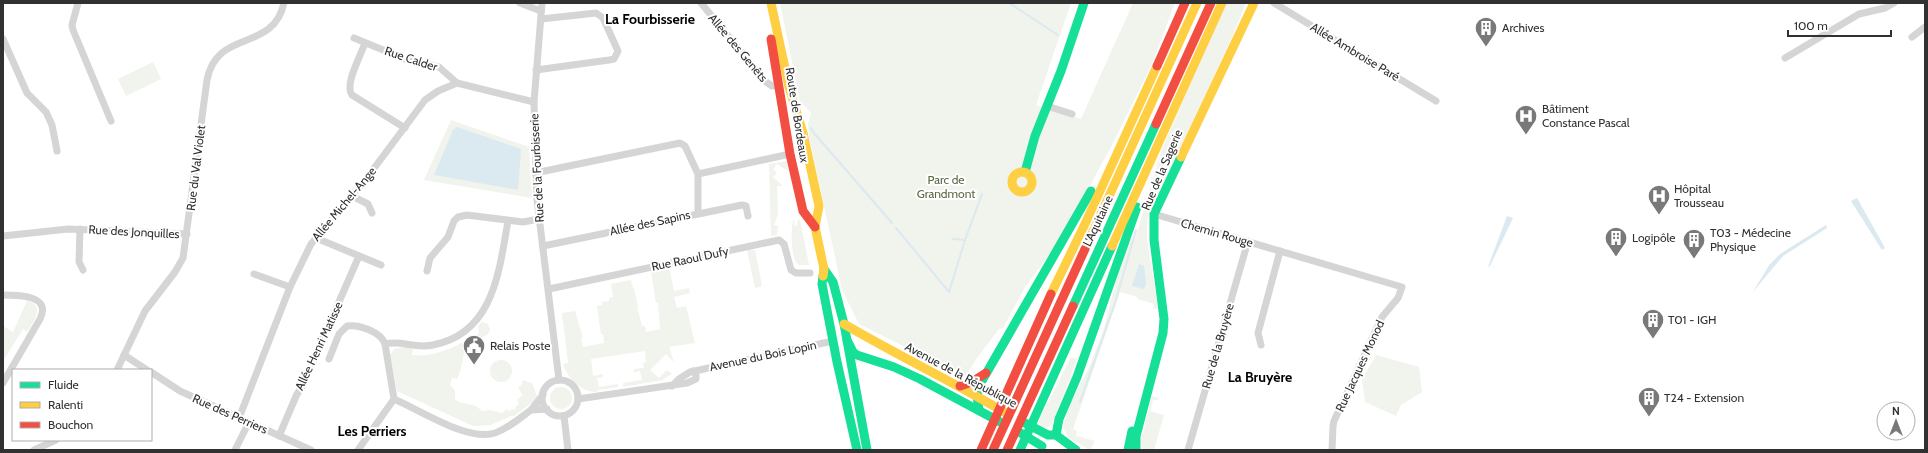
<svg xmlns="http://www.w3.org/2000/svg" width="1928" height="453" font-family="Cabin,sans-serif">
	<style>
		.green { fill: #f1f3ed }
		.water { fill: #dbe9f0 }
		.lines { fill: none; stroke-linecap: round; stroke-linejoin: round }
		.stream { stroke: #dbe9f0; stroke-width: 2 }
		.street { stroke: #d5d5d5; stroke-width: 7 }
		.fast { stroke: #16e098; stroke-width: 9 }
		.slow { stroke: #ffcf43; stroke-width: 9 }
		.jam { stroke: #f24e42; stroke-width: 9 }
		.labels { text-anchor: middle; stroke-width: 4; stroke-linejoin: round; paint-order: stroke }
		.poi-label { font-size: 12px; fill: #313131; stroke: #fff; text-anchor: start }
		.street-label { font-size: 12px; fill: #313131; stroke: #fff }
		.park-label { font-size: 12px; fill: #586a41; stroke: #fff }
		.quarter-label { font-size: 14px; font-weight: bold; fill: #000; stroke: #fff }
	</style>
	<rect width="100%" height="100%" fill="#fff"/>
	<g class="green">
		<path d="M780 3H1071L1036 105 1081 119 1133 3H1175L1152 64 1112 145 1059 242 1025 287 1003 328 999 329 977 358 965 377 859 324 842 290 809 136 808 124 811 113 800 101Z"/>
		<path d="M1225 3H1246L1230 42 1150 211 1147 222V240L1158 308 1153 309 1154 304 1137 299 1138 297 1120 292 1073 429 1077 431 1076 436 1095 441 1090 450 1069 438 1063 428 1068 407 1088 370 1103 332 1116 281 1129 239H1135L1161 152Z"/>
		<path d="M153 62 161 79 126 96 118 79Z"/>
		<path d="M451 120 529 147 532 198 424 180Z"/>
		<path d="M787 161 788 171 777 164 773 169 777 173 773 177 783 186H777L778 214 774 225 778 226 777 235 771 236 769 164Z"/>
		<path d="M798 219 800 220 809 265H799C790 258 791 231 793 220H795L794 225 797 226Z"/>
		<path d="M747 250H755L762 286 755 288Z"/>
		<path d="M669 267 674 291 689 288 690 293 674 297 677 308 686 306 695 343 669 347 674 362 666 354 650 370 659 378 667 370 672 374 662 380 623 387V383L642 380 640 371 634 372V369L644 368 643 363 646 362 645 351 591 359 593 376 603 374V377L597 378 599 387 618 384V387L598 390 596 392C581 392 567 377 563 364L568 363 562 313 575 311 583 338H581L583 347 604 343 603 334H601L597 306 602 305V302L609 301V298L613 297 611 284 631 280 633 288H634L638 307H637L642 326H645L646 332 660 329 658 303H656L651 271Z"/>
		<path d="M27 301C46 304 33 323 27 332L23 329 3 361V326L13 332Z"/>
		<path d="M482 322 488 324 490 330 488 334 466 347C462 358 462 369 457 379L452 378 450 385 455 390V399L459 402 476 406 482 411 490 410 502 413 507 409 508 411 513 409 515 410 516 406 519 404 517 400 522 395 518 387 521 386 523 380 532 383 538 398 514 416H511L491 425 473 426 397 391 390 355 394 349 403 347 413 349 412 355C435 358 457 346 477 335L479 332 478 326Z"/>
		<path d="M1376 355 1419 367 1422 392 1401 405 1396 416 1365 402 1362 380Z"/>
		<path d="M1071 357 1077 359 1054 419 1049 427 1045 428 1037 424Z"/>
		<circle cx="501" cy="371" r="11"/>
		<circle cx="561" cy="398" r="11"/>
		<path d="M1152 396 1158 398V400H1153L1150 411 1164 415 1154 450H1142L1141 440Z"/>
	</g>
	<g class="water">
		<path d="M457 127 521 149 518 190 434 175 453 130Z"/>
		<path d="M1857 198 1885 248 1882 250 1851 201Z"/>
		<path d="M1507 216 1513 218 1490 266 1488 267Z"/>
		<path d="M1826 225 1827 228 1783 256 1752 293 1770 264 1780 254Z"/>
		<path d="M1139 264 1144 266 1146 284 1144 289 1132 286Z"/>
	</g>
	<g class="lines">
		<g class="stream">
			<path d="M1009 3 1058 35"/>
			<path d="M811 128 814 133 892 223"/>
			<path d="M896 228 949 292 965 240"/>
			<path d="M953 239 965 240 982 194"/>
			<path d="M1080 402 1115 303 1136 230"/>
		</g>
		<g class="street">
			<path d="M78 3 72 25 73 30 111 121"/>
			<path d="M520 3 541 11"/>
			<path d="M542 3 534 102 537 200 559 380"/>
			<path d="M701 3 766 82 772 86H779"/>
			<path d="M1274 3 1436 101"/>
			<path d="M1912 37 1925 27"/>
			<path d="M354 38 405 59 439 67 457 83 534 102"/>
			<path d="M3 39 27 93 46 112 52 125 57 151"/>
			<path d="M365 43C361 55 344 85 352 95L405 128"/>
			<path d="M1785 58 1859 14 1885 8 1894 3"/>
			<path d="M536 70 609 60 614 59 618 51 603 18 596 13 541 19"/>
			<path d="M1047 106 1072 114"/>
			<path d="M535 173 680 143 685 146 698 174V213"/>
			<path d="M698 174 790 154"/>
			<path d="M352 196 368 204 372 213"/>
			<path d="M1154 214 1402 287 1398 298 1382 317 1334 421 1333 426 1332 450"/>
			<path d="M80 229 79 262 83 270"/>
			<path d="M3 236 68 229 187 234"/>
			<path d="M316 238 381 265"/>
			<path d="M543 246 742 205 746 206 748 216"/>
			<path d="M427 271 430 258 448 237 454 221 458 217 467 215 523 222 539 219"/>
			<path d="M254 274 290 287"/>
			<path d="M549 289 779 240 784 244 791 270 796 273H810"/>
			<path d="M3 295C18 295 52 295 40 319L3 383"/>
			<path d="M1261 345 1258 333 1280 251"/>
			<path d="M124 355 147 370"/>
			<path d="M329 359 339 334 347 326C359 324 381 332 385 344"/>
			<path d="M117 370 145 311 175 272 183 258 207 80C217 28 273 53 284 3"/>
			<path d="M151 372 180 391 311 450"/>
			<circle cx="560" cy="398" r="18"/>
			<path d="M672 386 679 379 690 372 833 341"/>
			<path d="M543 395 531 410 547 409"/>
			<path d="M394 399C420 410 468 442 495 433 509 428 520 418 531 410"/>
			<path d="M578 399 687 383 696 379V375L693 371"/>
			<path d="M564 416 568 450"/>
			<path d="M239 418 290 287 311 244 366 179 425 100 438 91 457 83"/>
			<path d="M279 436 297 394 301 389 359 256"/>
			<path d="M34 450 56 440"/>
			<path d="M235 450 249 422"/>
			<path d="M358 450 394 399 385 344C402 340 415 349 433 345 494 333 499 271 508 221"/>
			<path d="M1188 450 1248 241"/>
		</g>
		<g class="fast">
			<path d="M1025 172 1035 136 1061 71 1084 3"/>
			<path d="M824 269 833 282 844 324 867 450"/>
			<path d="M823 276 822 284 837 362 857 450"/>
			<path d="M1073 306 1156 124"/>
			<path d="M847 340 853 352 857 355 894 367 920 379 1002 423"/>
			<path d="M979 410 977 396 979 386 1091 191"/>
			<path d="M1023 422 1048 435H1056L1076 450"/>
			<path d="M1019 432 1042 446"/>
			<path d="M1056 435 1059 419 1077 377 1137 207"/>
			<path d="M1020 450 1112 246"/>
			<path d="M1128 450 1132 431"/>
			<path d="M1136 450V436L1163 333 1164 319 1154 240V214L1181 157"/>
		</g>
		<g class="slow">
			<path d="M771 3 789 87 803 133 819 206 815 227 824 269 823 276"/>
			<path d="M1181 157 1254 3"/>
			<circle cx="1022" cy="182" r="10"/>
			<path d="M1112 246 1222 3"/>
			<path d="M1085 249 1197 3"/>
			<path d="M1051 294 1084 226 1157 66"/>
			<path d="M844 324C897 355 953 382 1006 413"/>
		</g>
		<g class="jam">
			<path d="M771 39 790 154 803 211 815 227"/>
			<path d="M1157 66 1185 3"/>
			<path d="M1156 124 1211 3"/>
			<path d="M960 386 972 382 986 373"/>
			<path d="M981 450 1051 294"/>
			<path d="M993 450 1085 249"/>
			<path d="M1007 450 1073 306"/>
		</g>
	</g>
	<defs>
		<g id="building-pin" transform="scale(1.15)"><path d="M0 17L-7.5 6A9.5 9.5 0 1 1 7.5 6Z" fill="#797979" stroke="#fff"/><path d="M-4-6H4V6H1V3H-1V6H-4ZM-2.5-4.3h1.7v1.8h-1.7ZM.8-4.3h1.7v1.8H.8ZM-2.5-1h1.7V.8h-1.7ZM.8-1h1.7V.8H.8Z" fill="#fff"/></g>
		<g id="hospital-pin" transform="scale(1.15)"><path d="M0 17L-7.5 6A9.5 9.5 0 1 1 7.5 6Z" fill="#797979" stroke="#fff"/><path d="M-5-5h3v3.5h4V-5h3V5h-3V1.5h-4V5h-3Z" fill="#fff"/></g>
		<g id="civic-pin" transform="scale(1.15)"><path d="M0 17L-7.5 6A9.5 9.5 0 1 1 7.5 6Z" fill="#797979" stroke="#fff"/><path d="M-.6-6.5H3V-4.5H.6V-3L4-1V1h2V6H-6V1h2V-1L-.6-3ZM-1.2 2.5V6h2.4V2.5Z" fill="#fff"/></g>
	</defs>
	<g fill-rule="evenodd">
		<use href="#building-pin" x="1486" y="28"/>
		<use href="#hospital-pin" x="1526" y="116"/>
		<use href="#hospital-pin" x="1659" y="196"/>
		<use href="#building-pin" x="1616" y="238"/>
		<use href="#building-pin" x="1694" y="240"/>
		<use href="#building-pin" x="1653" y="320"/>
		<use href="#civic-pin" x="474" y="346"/>
		<use href="#building-pin" x="1649" y="398"/>
	</g>
	<g class="labels">
		<g class="poi-label">
			<text x="1502" y="32">Archives</text>
			<text x="1542" y="113">Bâtiment<tspan x="1542" dy="14">Constance Pascal</tspan></text>
			<text x="1674" y="193">Hôpital<tspan x="1674" dy="14">Trousseau</tspan></text>
			<text x="1710" y="237">T03 - Médecine<tspan x="1710" dy="14">Physique</tspan></text>
			<text x="1632" y="242">Logipôle</text>
			<text x="1668" y="324">T01 - IGH</text>
			<text x="490" y="350">Relais Poste</text>
			<text x="1664" y="402">T24 - Extension</text>
		</g>
		<g class="street-label">
			<text transform="translate(738 48) rotate(50)" y="4">Allée des Genêts</text>
			<text transform="translate(1355 52) rotate(31)" y="4">Allée Ambroise Paré</text>
			<text transform="translate(411 59) rotate(18)" y="4">Rue Calder</text>
			<text transform="translate(797 115) rotate(81)" y="4">Route de Bordeaux</text>
			<text transform="translate(196 168) rotate(-83)" y="4">Rue du Val Violet</text>
			<text transform="translate(537 168) rotate(-93)" y="4">Rue de la Fourbisserie</text>
			<text transform="translate(1162 170) rotate(-67)" y="4">Rue de la Sagerie</text>
			<text transform="translate(344 204) rotate(-50)" y="4">Allée Michel-Ange</text>
			<text transform="translate(1098 221) rotate(-65)" y="4">L'Aquitaine</text>
			<text transform="translate(650 223) rotate(-12)" y="4">Allée des Sapins</text>
			<text transform="translate(134 232) rotate(3)" y="4">Rue des Jonquilles</text>
			<text transform="translate(1217 233) rotate(16)" y="4">Chemin Rouge</text>
			<text transform="translate(690 259) rotate(-12)" y="4">Rue Raoul Dufy</text>
			<text transform="translate(319 346) rotate(-65)" y="4">Allée Henri Matisse</text>
			<text transform="translate(1218 346) rotate(-74)" y="4">Rue de la Bruyère</text>
			<text transform="translate(763 356) rotate(-12)" y="4">Avenue du Bois Lopin</text>
			<text transform="translate(1360 366) rotate(-65)" y="4">Rue Jacques Monod</text>
			<text transform="translate(961 375) rotate(28)" y="4">Avenue de la République</text>
			<text transform="translate(230 414) rotate(24)" y="4">Rue des Perriers</text>
		</g>
		<g class="park-label">
			<text x="946" y="184">Parc de<tspan x="946" dy="14">Grandmont</tspan></text>
		</g>
		<g class="quarter-label">
			<text x="650" y="24">La Fourbisserie</text>
			<text x="1260" y="382">La Bruyère</text>
			<text x="372" y="436">Les Perriers</text>
		</g>
	</g>
	<rect width="1928" height="453" fill="none" stroke="#313131" stroke-width="8"/>
	<rect x="12" y="369" width="140" height="72" fill="#ffffff" stroke="#adadad"/>
	<rect x="20" y="382" width="20" height="6" fill="#16e098" stroke="#adadad"/>
	<text x="48" y="389" font-size="12" fill="#313131">Fluide</text>
	<rect x="20" y="402" width="20" height="6" fill="#ffcf43" stroke="#adadad"/>
	<text x="48" y="409" font-size="12" fill="#313131">Ralenti</text>
	<rect x="20" y="422" width="20" height="6" fill="#f24e42" stroke="#adadad"/>
	<text x="48" y="429" font-size="12" fill="#313131">Bouchon</text>
	<g transform="translate(1896 421)"><circle r="19" fill="#ffffff" stroke="#adadad"/>
	<path d="M0-3L7 15L0 10L-7 15Z" fill="#797979"/>
	<text y="-6" font-size="11" font-weight="bold" text-anchor="middle" fill="#313131">N</text>
	</g>
	<path d="M1788 30v6h103v-6" fill="none" stroke="#313131" stroke-width="2"/>
	<text x="1794" y="30" font-size="12" fill="#313131" stroke="#ffffff" stroke-width="3" paint-order="stroke">100 m</text>
</svg>
